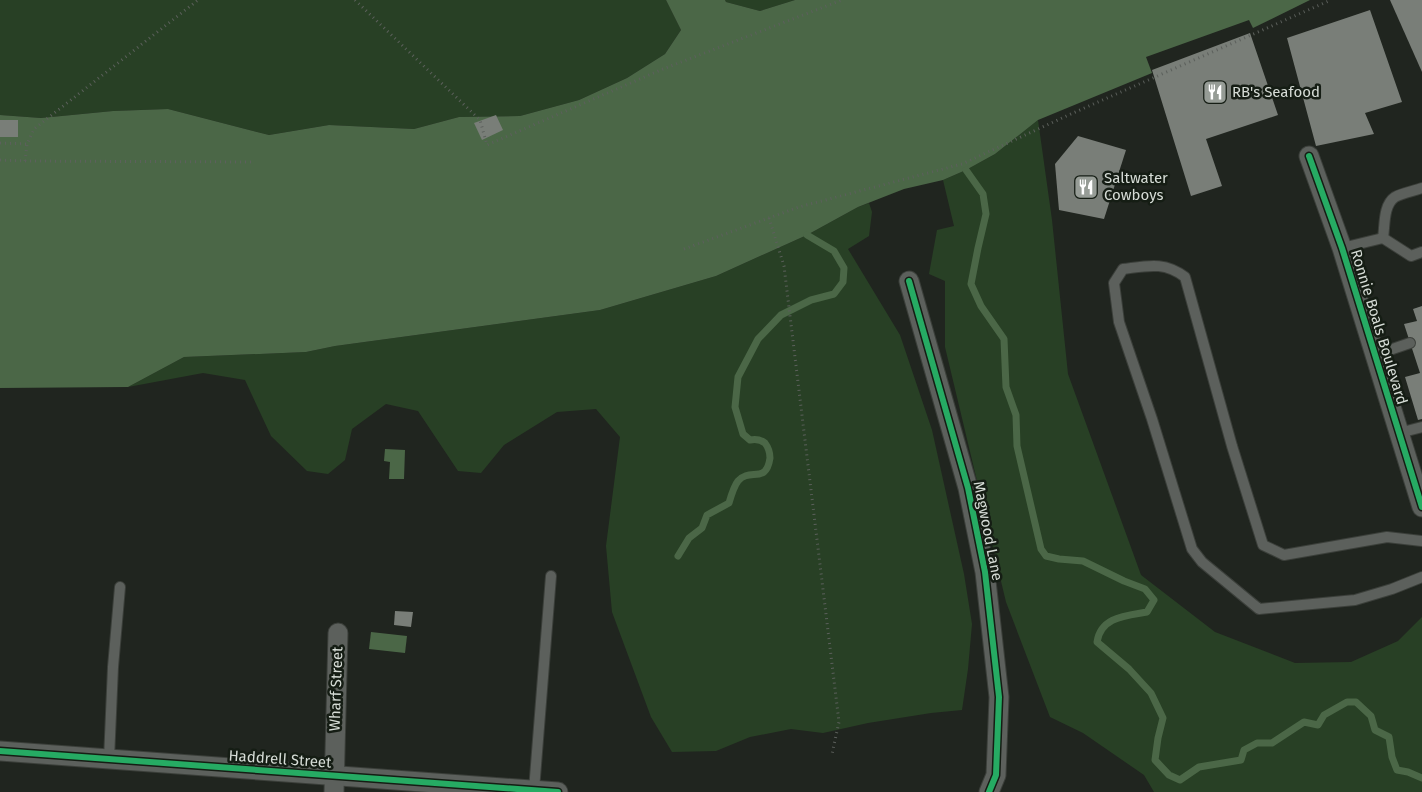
<svg xmlns="http://www.w3.org/2000/svg" width="1422" height="792" font-family="'Fira Sans',sans-serif">
	<style>
		.green { fill: #284025 }
		.water { fill: #4b6747 }
		.lines { fill: none; stroke-linecap: round; stroke-linejoin: round }
		.stream { stroke: #4b6747; stroke-width: 7 }
		.building { fill: #797e78 }
		.service-casing { stroke: #3b3f3a; stroke-width: 12 }
		.minor-casing { stroke: #3b3f3a; stroke-width: 21 }
		.path { stroke: #5c605c; stroke-width: 3; stroke-dasharray: 1 4; stroke-linecap: butt }
		.service { stroke: #5c605c; stroke-width: 10 }
		.minor { stroke: #5c605c; stroke-width: 19 }
		.cycleway-casing { stroke: #151d14; stroke-width: 9 }
		.cycleway { stroke: #26ab63; stroke-width: 6 }
		.labels { text-anchor: middle; stroke-width: 5; stroke-linejoin: round; paint-order: stroke }
		.poi-label { font-size: 15px; fill: #d6dcd6; stroke: #151d14; text-anchor: start }
		.street-label { font-size: 15px; fill: #d6dcd6; stroke: #151d14 }
	</style>
	<rect width="100%" height="100%" fill="#20251f"/>
	<g class="green">
		<path d="M0 0H666L681 30 665 54 627 78 579 100 520 116 459 117 414 129 329 125 269 135 168 109 113 111 41 118 0 115Z"/>
		<path d="M725 0H795L760 11 726 2Z"/>
		<path d="M1038 120 1052 220 1068 374 1141 575 1215 632 1295 663 1351 662 1398 641 1422 617V792H1154L1144 775 1083 733 1050 717 1006 602 945 347V281L929 274 937 230 954 226 943 180 966 170 995 154Z"/>
		<path d="M869 203 872 212 869 236 848 249 900 335 932 430 964 574 972 624 968 669 962 710 931 713 868 723 823 733 791 729 750 737 716 751 672 752 651 717 612 612 606 546 620 437 596 409 557 412 504 445 481 473 458 471 418 411 386 404 352 429 345 460 328 474 307 471 271 436 245 380 203 373 128 387 184 357 306 352 335 346 600 310 716 276 807 235 858 207Z"/>
	</g>
	<g class="water">
		<path d="M666 0H725L726 2 760 11 795 0H1310L1253 28 1249 20 1146 57 1152 73 1038 120 995 154 966 170 943 180 904 189 858 207 807 235 716 276 600 310 335 346 306 352 184 357 128 387 0 388V115L41 118 113 111 168 109 269 135 329 125 414 129 459 117 520 116 579 100 627 78 665 54 681 30Z"/>
		<path d="M385 449 405 450 404 479H389L390 462 384 461Z"/>
		<path d="M371 632 407 636 405 653 369 649Z"/>
	</g>
	<g class="lines">
		<g class="stream">
			<path d="M966 170 983 194 986 214 978 248 971 284 981 306 1004 339 1006 387 1016 415 1017 446 1041 549 1046 556 1059 559 1083 561 1124 581 1145 589 1154 600 1147 612C1125 616 1101 617 1097 642L1129 669 1151 693 1163 718 1158 738 1155 760 1169 775 1180 780 1199 767 1241 760 1244 750 1257 743H1272L1304 722 1318 725 1324 715 1347 702H1356L1371 716 1375 730 1389 737 1392 757 1397 770 1408 772 1422 778"/>
			<path d="M678 556 689 538 702 528 707 515 729 503C731 496 734 486 738 481 750 467 766 485 770 458 770 453 768 447 765 443 760 439 755 439 750 440L743 434 735 407 738 377 758 339 781 315 811 300 834 294 843 282 844 268 834 251 807 235"/>
		</g>
	</g>
	<g class="building">
		<path d="M1390 0H1422V72Z"/>
		<path d="M1370 10 1402 102 1365 113 1374 134 1316 146 1287 38Z"/>
		<path d="M1250 33 1278 115 1206 139 1222 186 1191 196 1152 70Z"/>
		<path d="M496 115 503 130 482 140 474 123Z"/>
		<rect x="0" y="120" width="18" height="17"/>
		<path d="M1078 136 1126 150 1104 219 1059 210 1055 164Z"/>
		<path d="M1422 306V419L1418 420 1405 377 1420 373 1404 324 1417 321 1413 309Z"/>
		<path d="M395 611 413 612 411 627 394 625Z"/>
	</g>
	<g class="lines">
		<g class="service-casing">
			<g id="service">
				<path d="M1383 238C1385 226 1383 205 1395 197 1402 193 1414 191 1422 188"/>
				<path d="M1342 248 1383 238 1411 256 1422 252"/>
				<path d="M1375 355 1410 343"/>
				<path d="M1399 433 1422 427"/>
				<path d="M1422 541 1387 537 1284 555 1263 545 1232 446 1185 277C1164 261 1147 266 1123 269L1114 283 1119 322 1152 419 1192 549 1202 562 1259 609 1355 600 1392 589 1422 577"/>
				<path d="M109 759 113 667 120 587"/>
				<path d="M534 790 551 576"/>
			</g>
		</g>
		<g class="minor-casing">
			<g id="minor">
				<path d="M1309 156 1342 248 1422 507"/>
				<path d="M909 281 968 488 985 572 999 697 996 775 989 792"/>
				<path d="M0 751 558 792"/>
				<path d="M334 792 338 633"/>
			</g>
		</g>
		<g class="path">
			<path d="M355 0 480 120 487 145 663 69 842 0"/>
			<path d="M0 143 27 144 34 129 198 0"/>
			<path d="M0 160 25 161 251 162"/>
			<path d="M25 161 27 144"/>
			<path d="M769 218 784 266 839 722 832 754"/>
			<path d="M684 249 799 207 962 164 1073 113 1331 0"/>
		</g>
		<use href="#service" class="service"/>
		<use href="#minor" class="minor"/>
		<g class="cycleway-casing">
			<g id="cycleway">
				<path d="M1309 156 1342 248 1422 507"/>
				<path d="M909 281 968 488 985 572 999 697 996 775 989 792"/>
				<path d="M0 751 558 792"/>
			</g>
		</g>
		<use href="#cycleway" class="cycleway"/>
	</g>
	<defs>
		<g id="restaurant-square" transform="scale(1.25)"><rect x="-9" y="-9" width="18" height="18" rx="4" fill="#969c96" stroke="#151d14"/><path d="M-5-6h1v4h1v-4h1v4h1v-4h1v5L-1.5 .5V6h-2V.5L-5-1ZM5-6V6H3V1.5H1.5Q1.5-4 5-6Z" fill="#fff"/></g>
	</defs>
	<g fill-rule="evenodd">
		<use href="#restaurant-square" x="1215" y="92"/>
		<use href="#restaurant-square" x="1086" y="187"/>
	</g>
	<g class="labels">
		<g class="poi-label">
			<text x="1232" y="97">RB's Seafood</text>
			<text x="1104" y="183">Saltwater<tspan x="1104" dy="17">Cowboys</tspan></text>
		</g>
		<g class="street-label">
			<text transform="translate(1379 327) rotate(73)" y="5">Ronnie Boals Boulevard</text>
			<text transform="translate(988 531) rotate(79)" y="5">Magwood Lane</text>
			<text transform="translate(336 689) rotate(-88)" y="5">Wharf Street</text>
			<text transform="translate(280 759) rotate(4)" y="5">Haddrell Street</text>
		</g>
	</g>
</svg>
